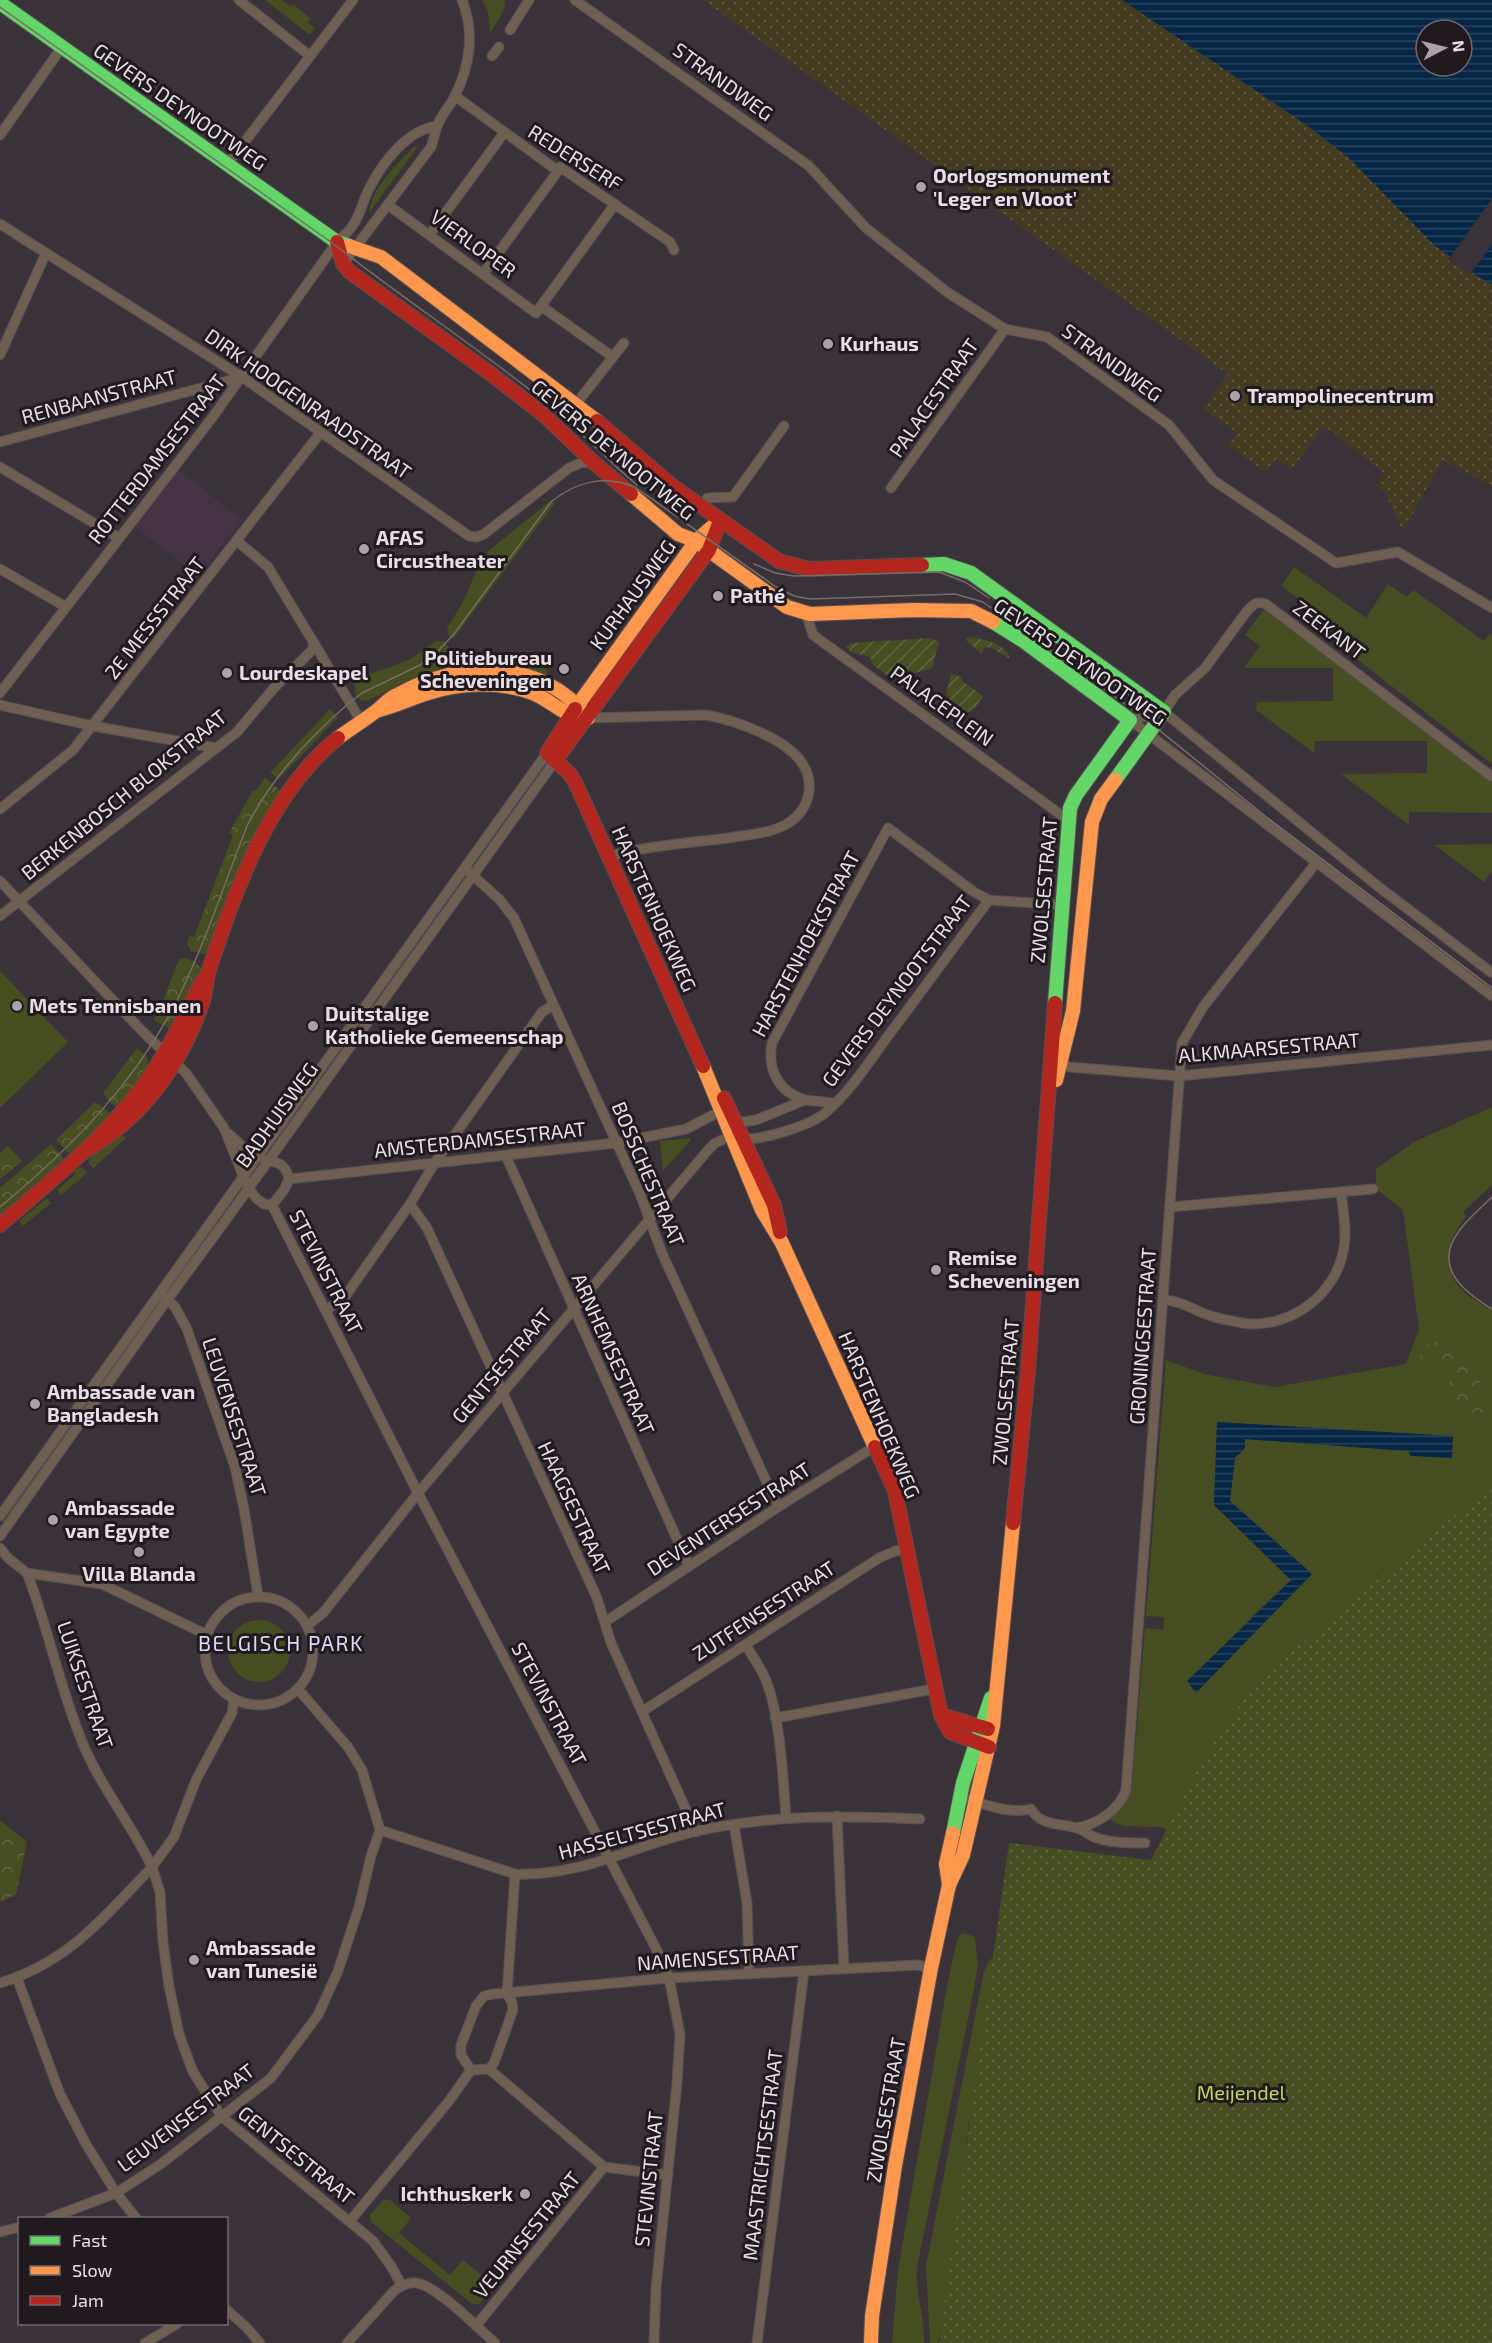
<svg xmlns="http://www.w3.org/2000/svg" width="1492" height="2343" font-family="'Exo 2',sans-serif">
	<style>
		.built { fill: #443343 }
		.grass { fill: #464d21; fill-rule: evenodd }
		.forest { fill: url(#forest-crowns) }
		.sand { fill: url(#sand-dots) }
		.park { fill: url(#park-dots) }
		.garden { fill: url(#garden-furrows) }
		.water { fill: url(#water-rules); fill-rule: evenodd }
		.pier { fill: #3a3239 }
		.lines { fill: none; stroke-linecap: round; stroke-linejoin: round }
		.street-casing { stroke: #554e54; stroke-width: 11 }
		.fast-casing { stroke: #554e54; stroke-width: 16 }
		.slow-casing { stroke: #554e54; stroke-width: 16 }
		.jam-casing { stroke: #554e54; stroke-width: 16 }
		.street { stroke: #6d6052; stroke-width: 9 }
		.fast { stroke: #63d668; stroke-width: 14 }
		.slow { stroke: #ff974d; stroke-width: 14 }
		.jam { stroke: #b3261e; stroke-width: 14 }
		.tram { stroke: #766d69; stroke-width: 1.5 }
		.poi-dot { fill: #aaa2a9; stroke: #201a1f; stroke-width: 2 }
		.labels { text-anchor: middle; stroke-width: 6; stroke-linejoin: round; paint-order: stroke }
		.street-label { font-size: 20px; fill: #e7dee6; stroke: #201a1f }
		.poi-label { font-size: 20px; font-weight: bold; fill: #e7dee6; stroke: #201a1f; text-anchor: start }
		.park-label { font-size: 20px; fill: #c0d656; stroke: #201a1f }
		.neighbourhood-label { font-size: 21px; letter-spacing: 1.5px; fill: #dbdbf8; stroke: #201a1f }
	</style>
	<defs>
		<pattern id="forest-crowns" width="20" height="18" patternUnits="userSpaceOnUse" patternTransform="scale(1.5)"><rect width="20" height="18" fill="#464d21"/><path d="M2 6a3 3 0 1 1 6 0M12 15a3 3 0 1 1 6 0" fill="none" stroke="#616641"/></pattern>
		<pattern id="sand-dots" width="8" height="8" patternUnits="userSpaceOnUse" patternTransform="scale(1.5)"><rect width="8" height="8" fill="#433b1f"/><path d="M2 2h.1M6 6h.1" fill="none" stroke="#5e5740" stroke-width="1.8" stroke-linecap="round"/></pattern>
		<pattern id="park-dots" width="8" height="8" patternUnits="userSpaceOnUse" patternTransform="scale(1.5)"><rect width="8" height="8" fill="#464d21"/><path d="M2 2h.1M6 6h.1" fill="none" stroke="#616641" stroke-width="1.8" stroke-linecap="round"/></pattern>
		<pattern id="garden-furrows" width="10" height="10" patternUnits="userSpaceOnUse" patternTransform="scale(1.5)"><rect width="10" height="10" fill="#464d21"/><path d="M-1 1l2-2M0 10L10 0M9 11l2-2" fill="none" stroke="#616641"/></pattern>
		<pattern id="water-rules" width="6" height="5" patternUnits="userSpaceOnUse" patternTransform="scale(1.5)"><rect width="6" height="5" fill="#052645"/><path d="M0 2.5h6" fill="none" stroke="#294560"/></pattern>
	</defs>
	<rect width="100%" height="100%" fill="#3a3239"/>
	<path class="built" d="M174 466 242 520 199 576 130 523Z"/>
	<g class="grass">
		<path d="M265 0H282L290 6 294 5 311 19 307 22 315 28 310 35Z"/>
		<path d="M482 0H505C506 12 496 23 490 33L488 12Z"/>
		<path d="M415 146 417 148 369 213C371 188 398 162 415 146Z"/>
		<path d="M550 501 555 503 453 639 449 637 447 628 462 604 478 567 486 565 489 561 487 552Z"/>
		<path d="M1294 567 1366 618 1388 584 1407 597 1413 590 1484 641 1489 634 1492 636V764L1331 639 1327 618 1281 586Z"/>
		<path d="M1265 608 1335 659 1492 783V813L1409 812V825L1341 774 1427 773V741H1315L1314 753 1256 710 1257 702 1333 701V668H1244L1260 646 1245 635Z"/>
		<path d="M436 641 445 642 451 651 441 669 404 682 370 700 362 701 356 696 354 683 359 678 409 660Z"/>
		<path d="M497 653C518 653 530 657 547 670L548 674 545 675 517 665 495 661 492 657Z"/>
		<path d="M330 709 338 717 279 779 270 773Z"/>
		<path d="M1492 844V871L1484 882 1435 845Z"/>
		<path d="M0 971 68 1042 0 1108Z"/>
		<path d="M1492 1107V1185L1463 1212 1466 1217C1448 1237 1441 1267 1461 1289 1469 1298 1482 1304 1492 1310V2027L1218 1851 1160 1827 1124 1826 1117 1824 1109 1818 1127 1799 1132 1785 1145 1628 1163 1630 1164 1617 1146 1616 1166 1360 1204 1374 1275 1387 1406 1364 1419 1329 1403 1210 1376 1189V1169L1414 1142ZM1217 1422 1453 1437 1411 1456 1408 1451 1245 1439 1241 1453 1235 1457 1230 1501 1312 1574 1271 1614 1251 1617 1291 1580 1214 1505Z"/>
		<path d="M690 1138 691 1140 663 1171 660 1141Z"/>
		<path d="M151 1313 154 1315 10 1518 5 1513Z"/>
		<circle cx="259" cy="1651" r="31"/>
		<path d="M965 1933 975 1937 978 1965 972 1999 917 2267C915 2293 925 2317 924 2343H892L898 2270 948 1981 957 1940 960 1935Z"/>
		<path d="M995 1955 974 2104 969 2122 952 2277 938 2343H930L926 2266 984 1971 989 1961Z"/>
		<path d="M383 2200H390L411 2218 399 2233 450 2275 463 2260 491 2283 490 2290 480 2304H472L371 2222 370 2215Z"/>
	</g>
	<g class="forest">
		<path d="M265 778 281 791C247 841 229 898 208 955L191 951 187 943 190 936 194 937 233 835 229 833 253 790 255 792Z"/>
		<path d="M180 958C190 958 196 961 202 969L174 1030 153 1020 156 1017Z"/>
		<path d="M137 1048 147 1057 149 1072 122 1108 112 1104 103 1093Z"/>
		<path d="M95 1102 107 1110 112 1119 75 1155 67 1152 56 1140Z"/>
		<path d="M118 1135 127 1137 93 1168 89 1164V1159Z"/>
		<path d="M51 1144 62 1156 65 1163 0 1217V1188Z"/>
		<path d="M8 1146 22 1161 0 1179V1153Z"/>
		<path d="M80 1167 88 1172 61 1195 57 1190 76 1174 74 1172Z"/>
		<path d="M47 1198 51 1203 23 1226 19 1221Z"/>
		<path d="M1440 1341 1447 1344 1458 1360 1472 1366 1491 1405 1488 1411 1477 1414H1463C1459 1408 1455 1403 1453 1396 1448 1380 1449 1364 1428 1365 1411 1353 1425 1342 1440 1341Z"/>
		<path d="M0 1820 27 1842 16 1895 0 1902Z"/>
	</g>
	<path class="sand" d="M703 0H1122L1308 126 1350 159 1477 276 1492 284V486L1442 460 1403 532 1385 492 1376 486 1384 473 1324 426 1292 469 1276 459 1266 472 1228 446 1237 433 1203 409 1228 374Z"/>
	<path class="park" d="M1492 1484V2343H939L1009 1843 1151 1860 1201 1762 1256 1682Z"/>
	<g class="garden">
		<path d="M969 637C982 639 1007 643 1010 659L992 648 985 647 981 654 966 640Z"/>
		<path d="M930 638 939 642 932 668 912 674 903 670 888 676 874 666 870 657 851 652 846 647 852 643Z"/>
		<path d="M951 674 962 677V681L983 696 976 707 965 714 961 713 946 694Z"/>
	</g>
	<g class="water">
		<path d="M1122 0H1492V284L1477 276 1434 245 1350 159 1308 126ZM1426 30H1462V66H1426Z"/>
		<path d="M1217 1422 1453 1436 1452 1458 1411 1456 1408 1451 1245 1439V1448L1235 1458 1230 1501 1312 1574 1196 1693 1187 1681 1291 1580 1214 1505Z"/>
	</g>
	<path class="pier" d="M1492 199V244L1470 275 1448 260Z"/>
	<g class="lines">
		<g class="street-casing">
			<g id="street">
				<path d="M239 0 310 56"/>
				<path d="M575 0 809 166 866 228 947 292 1005 329 1047 337 1169 425 1213 480 1336 563 1398 552 1492 608"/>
				<path d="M510 30 529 0"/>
				<path d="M492 56 499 47"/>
				<path d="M455 96 558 171 560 167 670 242 674 250"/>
				<path d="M0 135 62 47"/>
				<path d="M227 165 353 0"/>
				<path d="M388 205 536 313 615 204"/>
				<path d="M0 224 242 377 469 536 477 537 484 534 569 468 581 463 593 462"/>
				<path d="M430 234 504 133"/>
				<path d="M343 264 431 147C434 139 435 131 438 124 442 114 450 106 455 96 470 66 475 32 462 0"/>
				<path d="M483 274 558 171"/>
				<path d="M541 306 613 357"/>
				<path d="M0 355 46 253"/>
				<path d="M576 404 624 343"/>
				<path d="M0 442 242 377"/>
				<path d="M0 467 119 538"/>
				<path d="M891 488 1005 329"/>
				<path d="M707 498 733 497 784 426"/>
				<path d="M237 541 268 567 361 721"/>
				<path d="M0 569 66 607"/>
				<path d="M806 613 813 635 1068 820"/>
				<path d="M0 693 212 418 337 242C342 237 349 232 353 225 361 214 363 199 370 187 383 162 407 130 437 126"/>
				<path d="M0 705 93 726 217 748"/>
				<path d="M1164 712 1175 695 1205 668 1247 611C1254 604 1256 601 1266 604L1492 777"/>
				<path d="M1164 712 1375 884 1492 973"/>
				<path d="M588 718 706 715C734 720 782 737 800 760 817 783 810 811 785 825 768 834 746 835 727 838 688 843 647 846 610 856"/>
				<path d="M1130 720 1492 996"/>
				<path d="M1130 720 1164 712"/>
				<path d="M0 809 73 750 321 432"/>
				<path d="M468 871 499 899 514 918 640 1194 662 1253 778 1507"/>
				<path d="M0 881 143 1032 186 1073 224 1128 248 1188 257 1199 264 1204 272 1205"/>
				<path d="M0 916 237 732 273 689 311 651 315 644"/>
				<path d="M1057 1061 1069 1067 1179 1076 1492 1045"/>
				<path d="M805 1100C778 1092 767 1069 772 1043L888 828 974 892 989 900 1062 905"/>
				<path d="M736 1130 743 1122 756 1120 805 1100 835 1103"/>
				<path d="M229 1134 256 1159"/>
				<path d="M739 1138C759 1142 809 1126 825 1113 850 1092 869 1062 888 1036 922 991 955 945 989 900"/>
				<path d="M506 1156 689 1566"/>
				<path d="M265 1160C278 1162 286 1164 289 1179"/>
				<path d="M289 1179 616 1143 686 1129 713 1115"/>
				<path d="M410 1204 427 1228 597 1598 611 1643 696 1832"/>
				<path d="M272 1205 418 1493 661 1958 669 1978 680 2034 677 2083 656 2288 654 2343"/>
				<path d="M272 1205 284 1190 289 1179"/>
				<path d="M1170 1207 1373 1189"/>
				<path d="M164 1296 175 1307 187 1329 235 1467 244 1509 258 1596"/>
				<path d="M1163 1300C1180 1300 1195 1311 1211 1316 1221 1319 1232 1321 1242 1323 1289 1330 1337 1295 1344 1247 1347 1230 1343 1210 1341 1193"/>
				<path d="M326 1310 344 1298 410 1204 434 1164 542 1012 553 1005"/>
				<path d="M0 1516 547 753"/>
				<path d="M0 1536 167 1300 223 1224 555 761"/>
				<path d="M0 1548 8 1558 27 1573 102 1584 207 1635"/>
				<circle cx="259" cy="1651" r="54"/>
				<path d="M605 1622 778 1507 874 1447"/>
				<path d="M307 1626 323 1613 418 1493 709 1149 715 1143 731 1136"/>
				<path d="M746 1645C752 1656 760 1666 765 1678 780 1712 783 1778 786 1817"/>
				<path d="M234 1699 232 1713 196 1780 174 1837 152 1867 160 1892 163 1942 169 1986 179 2034 193 2072 222 2117 373 2241 391 2266 402 2286"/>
				<path d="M643 1711 879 1558 895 1551 908 1549"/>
				<path d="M775 1718 934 1689"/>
				<path d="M960 1797C981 1803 1010 1815 1031 1809 1040 1826 1060 1823 1077 1828 1083 1830 1088 1834 1094 1837 1110 1843 1127 1843 1145 1843"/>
				<path d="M837 1816 844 1969"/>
				<path d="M734 1825 747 1903 749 1974"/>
				<path d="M1076 1828C1098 1824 1118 1811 1126 1790L1182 1043 1203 1007 1316 863"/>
				<path d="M380 1830 515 1874C580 1877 636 1845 697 1831 774 1814 842 1816 920 1819"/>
				<path d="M17 1978 60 2094 86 2144 116 2193 136 2218"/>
				<path d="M0 1983C69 1962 104 1917 152 1867 131 1823 99 1785 81 1739 59 1685 48 1627 27 1573"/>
				<path d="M489 2069 604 2167 668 2175"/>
				<path d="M471 2070 461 2055V2045L476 2006 484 1996 493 1994 669 1978 917 1965 931 1968"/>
				<path d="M50 2218 116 2193 161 2164 271 2078 318 2015 338 1971 359 1907 371 1856 380 1830 362 1770 348 1747 298 1689"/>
				<path d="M350 2221 449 2101 471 2070 489 2069 494 2063 513 2010 512 2002 507 1994 515 1874"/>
				<path d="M0 2232 20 2227"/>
				<path d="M226 2309 246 2327 260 2343"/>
				<path d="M476 2326 604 2167"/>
				<path d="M145 2343 177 2324"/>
				<path d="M347 2343 395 2290C401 2286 409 2282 417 2283 438 2287 478 2328 495 2343"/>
				<path d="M757 2343 804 1971"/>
			</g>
		</g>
		<g class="fast-casing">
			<g id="fast">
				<path d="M0 3 337 242 349 246"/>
				<path d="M922 565 944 564 971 573 1164 712 1115 780"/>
				<path d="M993 622 1022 640 1130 720 1076 795 1070 808 1055 1003"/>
				<path d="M953 1833 963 1783 991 1698"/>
			</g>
		</g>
		<g class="slow-casing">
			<g id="slow">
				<path d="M349 246 381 257 597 421"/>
				<path d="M631 494 678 534 696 541 787 607 810 614 913 610 971 611 993 622"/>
				<path d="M575 709 696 541 720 520"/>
				<path d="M379 710C396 706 411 698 428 693 460 683 497 681 530 692 548 698 560 713 579 718"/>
				<path d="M338 738C350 729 363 721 375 712 383 706 388 699 397 695 458 661 542 657 588 718"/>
				<path d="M703 1066 762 1210 782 1243 875 1447"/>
				<path d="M1056 1080 1073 1011 1092 822 1101 799 1115 780"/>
				<path d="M949 1885 963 1855 993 1726 1013 1523"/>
				<path d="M871 2343 872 2316 895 2166 931 1968 949 1885 946 1864 953 1833"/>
			</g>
		</g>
		<g class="jam-casing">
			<g id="jam">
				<path d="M337 242 343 264 350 272 491 374 545 416 593 462 631 494"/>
				<path d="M597 421 671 485 779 561 809 569 922 565"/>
				<path d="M575 709 547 753 570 774 576 784 703 1066"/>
				<path d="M555 761 709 550 720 521"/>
				<path d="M724 1098 774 1205 780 1232"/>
				<path d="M85 1151C144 1117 181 1065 203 1001 206 991 206 980 209 970 236 889 269 793 338 738"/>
				<path d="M0 1225C54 1178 112 1133 152 1073 172 1043 187 1011 203 980"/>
				<path d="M875 1447 895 1491 941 1715 950 1732 989 1747"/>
				<path d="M1013 1523 1028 1371 1055 1003"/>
				<path d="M941 1715 988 1729"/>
			</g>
		</g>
		<use href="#street" class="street"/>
		<use href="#fast" class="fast"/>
		<use href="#slow" class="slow"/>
		<use href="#jam" class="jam"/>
		<g class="tram">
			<path d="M0 7 335 245C400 296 469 342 534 393 570 421 602 455 637 485"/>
			<path d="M754 564 775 573 794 576 939 572 965 582 989 598"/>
			<path d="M1492 1197C1481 1208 1468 1218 1459 1231 1432 1267 1464 1292 1492 1309"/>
			<path d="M0 1207C73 1146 137 1082 179 996 206 941 225 882 247 826 270 780 311 736 349 703L362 693 420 665 438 651 454 634 551 502C576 481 605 475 635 487L776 587 794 596 810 599 955 594 983 602 1143 717 1265 816 1492 988"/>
		</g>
	</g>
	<g class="poi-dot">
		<circle cx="921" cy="187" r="6"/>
		<circle cx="828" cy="344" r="6"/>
		<circle cx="1235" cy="396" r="6"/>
		<circle cx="364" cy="549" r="6"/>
		<circle cx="718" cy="596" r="6"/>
		<circle cx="564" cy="669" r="6"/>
		<circle cx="227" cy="673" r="6"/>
		<circle cx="17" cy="1006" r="6"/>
		<circle cx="313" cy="1026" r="6"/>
		<circle cx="936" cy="1270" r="6"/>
		<circle cx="35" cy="1404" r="6"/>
		<circle cx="53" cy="1520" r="6"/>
		<circle cx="139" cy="1552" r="6"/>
		<circle cx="194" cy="1960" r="6"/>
		<circle cx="525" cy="2194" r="6"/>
	</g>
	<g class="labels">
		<g class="street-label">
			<text transform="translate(723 82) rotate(36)" y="7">STRANDWEG</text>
			<text transform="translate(180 107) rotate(35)" y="7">GEVERS DEYNOOTWEG</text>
			<text transform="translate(575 158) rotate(32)" y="7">REDERSERF</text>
			<text transform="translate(473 244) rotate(36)" y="7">VIERLOPER</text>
			<text transform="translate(1112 363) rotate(36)" y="7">STRANDWEG</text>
			<text transform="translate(99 397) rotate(-15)" y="7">RENBAANSTRAAT</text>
			<text transform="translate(934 398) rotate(-55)" y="7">PALACESTRAAT</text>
			<text transform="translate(308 404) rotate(35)" y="7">DIRK HOOGENRAADSTRAAT</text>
			<text transform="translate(613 450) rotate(40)" y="7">GEVERS DEYNOOTWEG</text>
			<text transform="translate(157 459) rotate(-52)" y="7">ROTTERDAMSESTRAAT</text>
			<text transform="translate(633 595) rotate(-54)" y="7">KURHAUSWEG</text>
			<text transform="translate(155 618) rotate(-52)" y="7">2E MESSSTRAAT</text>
			<text transform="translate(1329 630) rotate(37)" y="7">ZEEKANT</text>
			<text transform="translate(1080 662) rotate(35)" y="7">GEVERS DEYNOOTWEG</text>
			<text transform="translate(942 706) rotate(36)" y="7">PALACEPLEIN</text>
			<text transform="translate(124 795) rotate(-39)" y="7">BERKENBOSCH BLOKSTRAAT</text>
			<text transform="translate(1044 890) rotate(-85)" y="7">ZWOLSESTRAAT</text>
			<text transform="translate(654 909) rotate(66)" y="7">HARSTENHOEKWEG</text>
			<text transform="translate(806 944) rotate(-62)" y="7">HARSTENHOEKSTRAAT</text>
			<text transform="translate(897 991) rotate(-53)" y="7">GEVERS DEYNOOTSTRAAT</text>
			<text transform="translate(1269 1048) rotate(-5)" y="7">ALKMAARSESTRAAT</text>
			<text transform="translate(277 1115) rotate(-54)" y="7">BADHUISWEG</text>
			<text transform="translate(480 1140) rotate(-6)" y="7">AMSTERDAMSESTRAAT</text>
			<text transform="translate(648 1174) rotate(67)" y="7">BOSSCHESTRAAT</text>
			<text transform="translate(326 1272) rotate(63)" y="7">STEVINSTRAAT</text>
			<text transform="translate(1143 1336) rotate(-86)" y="7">GRONINGSESTRAAT</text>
			<text transform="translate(613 1354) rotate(66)" y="7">ARNHEMSESTRAAT</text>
			<text transform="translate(502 1366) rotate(-50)" y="7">GENTSESTRAAT</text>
			<text transform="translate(1006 1392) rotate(-85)" y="7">ZWOLSESTRAAT</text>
			<text transform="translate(879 1415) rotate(67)" y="7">HARSTENHOEKWEG</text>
			<text transform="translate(234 1417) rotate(72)" y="7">LEUVENSESTRAAT</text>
			<text transform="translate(574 1508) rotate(65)" y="7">HAAGSESTRAAT</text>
			<text transform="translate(729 1519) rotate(-33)" y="7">DEVENTERSESTRAAT</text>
			<text transform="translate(764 1611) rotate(-33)" y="7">ZUTFENSESTRAAT</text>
			<text transform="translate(85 1685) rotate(71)" y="7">LUIKSESTRAAT</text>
			<text transform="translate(549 1704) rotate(62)" y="7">STEVINSTRAAT</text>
			<text transform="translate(642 1831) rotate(-15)" y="7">HASSELTSESTRAAT</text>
			<text transform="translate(718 1958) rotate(-4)" y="7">NAMENSESTRAAT</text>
			<text transform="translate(886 2110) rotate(-80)" y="7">ZWOLSESTRAAT</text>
			<text transform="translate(186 2118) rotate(-37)" y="7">LEUVENSESTRAAT</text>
			<text transform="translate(296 2155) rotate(39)" y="7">GENTSESTRAAT</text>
			<text transform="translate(763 2155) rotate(-83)" y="7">MAASTRICHTSESTRAAT</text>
			<text transform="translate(649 2179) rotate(-84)" y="7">STEVINSTRAAT</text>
			<text transform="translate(527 2235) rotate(-51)" y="7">VEURNSESTRAAT</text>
		</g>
		<g class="poi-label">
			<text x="933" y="183">Oorlogsmonument<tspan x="933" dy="23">'Leger en Vloot'</tspan></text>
			<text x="840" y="351">Kurhaus</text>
			<text x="1247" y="403">Trampolinecentrum</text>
			<text x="376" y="545">AFAS<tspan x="376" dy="23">Circustheater</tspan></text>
			<text x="730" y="603">Pathé</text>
			<text x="552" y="665" text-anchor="end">Politiebureau<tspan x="552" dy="23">Scheveningen</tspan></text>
			<text x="239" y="680">Lourdeskapel</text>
			<text x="29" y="1013">Mets Tennisbanen</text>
			<text x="325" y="1021">Duitstalige<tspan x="325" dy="23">Katholieke Gemeenschap</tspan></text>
			<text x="948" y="1265">Remise<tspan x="948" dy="23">Scheveningen</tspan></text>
			<text x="47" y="1399">Ambassade van<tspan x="47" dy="23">Bangladesh</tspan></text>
			<text x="65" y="1515">Ambassade<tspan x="65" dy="23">van Egypte</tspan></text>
			<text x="139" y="1581" text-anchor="middle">Villa Blanda</text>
			<text x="206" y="1955">Ambassade<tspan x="206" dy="23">van Tunesië</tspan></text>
			<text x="513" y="2201" text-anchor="end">Ichthuskerk</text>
		</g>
		<g class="park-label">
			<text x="1241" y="2100">Meijendel</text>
		</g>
		<g class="neighbourhood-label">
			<text x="281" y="1651">BELGISCH PARK</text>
		</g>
	</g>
	<rect x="18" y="2217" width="210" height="108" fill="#201a1f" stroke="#70686f" stroke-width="1.5"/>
	<rect x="30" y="2236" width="30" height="9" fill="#63d668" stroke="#70686f" stroke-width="1.5"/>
	<text x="72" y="2247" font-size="18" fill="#e7dee6">Fast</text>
	<rect x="30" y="2266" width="30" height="9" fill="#ff974d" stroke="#70686f" stroke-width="1.5"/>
	<text x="72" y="2277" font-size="18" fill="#e7dee6">Slow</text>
	<rect x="30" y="2296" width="30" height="9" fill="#b3261e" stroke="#70686f" stroke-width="1.5"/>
	<text x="72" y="2307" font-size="18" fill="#e7dee6">Jam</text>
	<g transform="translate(1444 48) rotate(83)"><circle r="28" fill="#201a1f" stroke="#70686f" stroke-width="1.5"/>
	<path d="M0-4.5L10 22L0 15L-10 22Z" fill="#aaa2a9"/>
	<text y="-9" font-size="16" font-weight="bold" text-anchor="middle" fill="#e7dee6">N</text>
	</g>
</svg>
